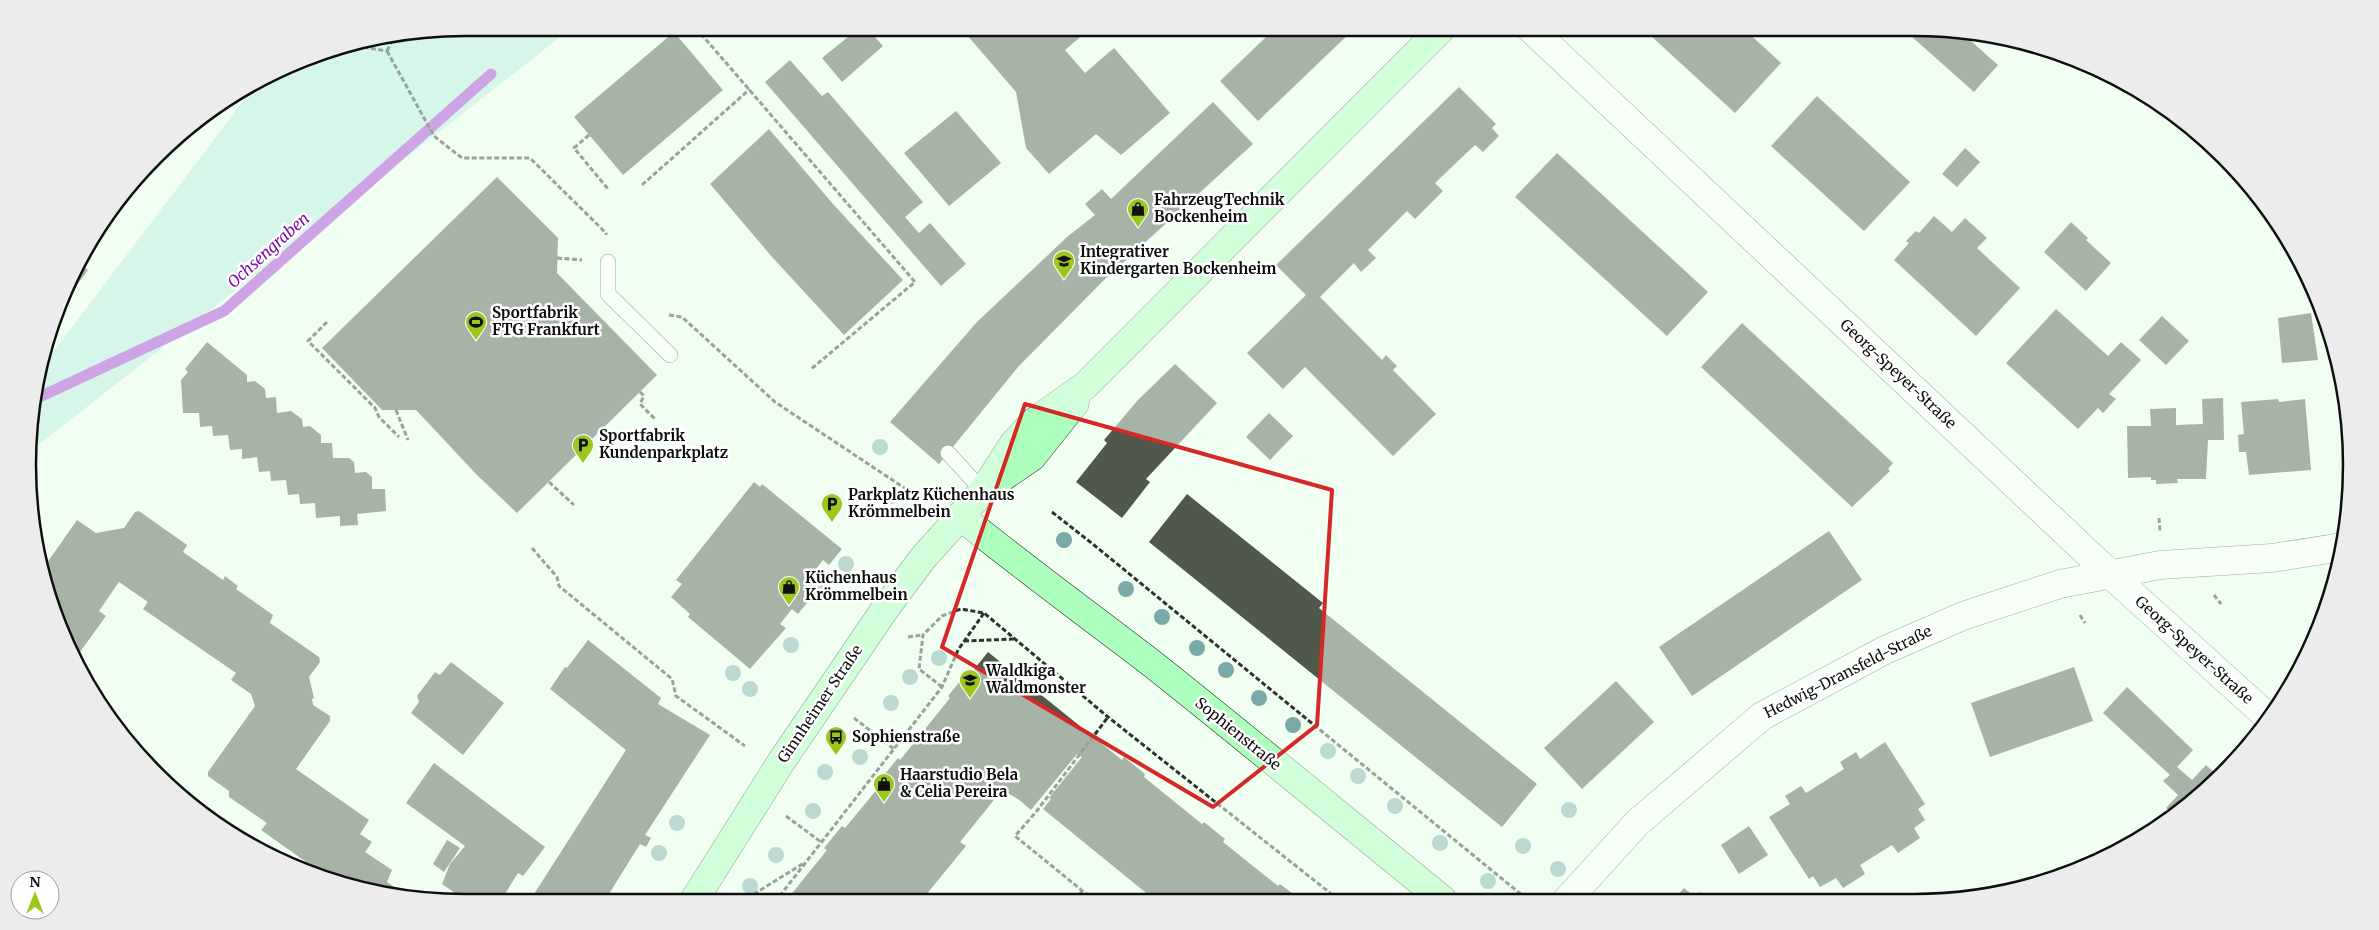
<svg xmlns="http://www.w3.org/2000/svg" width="2379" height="930" font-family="Merriweather,serif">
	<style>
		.green { fill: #b7ece1 }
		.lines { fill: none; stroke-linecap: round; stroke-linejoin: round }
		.stream { stroke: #a635d5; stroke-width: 11 }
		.building { fill: #4f584a }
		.lane-casing { stroke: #424242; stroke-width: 16 }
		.street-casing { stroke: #424242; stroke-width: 29 }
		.secondary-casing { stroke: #313131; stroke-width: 29 }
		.path { stroke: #313131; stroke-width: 3; stroke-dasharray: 5 2.5; stroke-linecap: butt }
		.lane { stroke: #fff; stroke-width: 15 }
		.street { stroke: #fff; stroke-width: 28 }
		.secondary { stroke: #acffbc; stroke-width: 28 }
		.tree { fill: #7ba9a8 }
		.marked { fill: none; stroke: #d62828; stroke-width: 4; stroke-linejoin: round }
		.labels { text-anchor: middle; stroke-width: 5; stroke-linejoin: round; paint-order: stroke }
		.poi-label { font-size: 15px; font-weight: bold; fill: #0f0f0f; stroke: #fff; text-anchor: start }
		.street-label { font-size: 15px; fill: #0f0f0f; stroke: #fff }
		.water-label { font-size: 16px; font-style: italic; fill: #8210a9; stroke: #fff }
		.rim { fill: none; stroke: #0f0f0f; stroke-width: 2.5 }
	</style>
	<rect width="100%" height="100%" fill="#f1fff2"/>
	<path class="green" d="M465 28H572L33 449 31 408 42 361 45 363 258 81 324 51Z"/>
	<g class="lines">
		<path class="stream" d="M33 400 224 311 491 74"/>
	</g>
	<g class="building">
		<path d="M859 28H867L883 46 842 82 822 58Z"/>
		<path d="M961 28H1091L1065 50 1085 73 1114 48 1170 113 1121 155 1096 134 1049 174 1026 148 1016 92Z"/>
		<path d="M1257 28H1355L1258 121 1220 81 1266 37Z"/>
		<path d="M1660 28H1743L1781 63 1735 113 1651 36Z"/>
		<path d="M1902 28 1963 34 1998 65 1974 92Z"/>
		<path d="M674 32 723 90 623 175 574 117Z"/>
		<path d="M790 60 822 96 828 92 923 202 905 217 919 233 930 223 966 264 941 286 765 82Z"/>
		<path d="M1459 87 1496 124 1492 128 1499 136 1483 152 1475 145 1435 183 1443 191 1415 219 1407 211 1368 250 1376 258 1361 272 1354 263 1320 297 1382 360 1386 355 1397 366 1393 370 1436 414 1393 456 1305 367 1283 389 1247 353 1306 295 1276 265Z"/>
		<path d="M1817 96 1910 182 1864 231 1771 146Z"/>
		<path d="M1213 102 1253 144 1103 281 1018 367 939 464 890 422 976 323 1067 237 1095 215 1085 204 1102 189 1111 199Z"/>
		<path d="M956 111 1001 163 949 206 904 153Z"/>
		<path d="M769 129 833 204 903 280 844 335 773 258 710 184Z"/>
		<path d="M1965 148 1980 162 1957 187 1942 174Z"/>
		<path d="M1557 153 1708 292 1667 336 1515 197Z"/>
		<path d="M497 177 558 238 557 273 657 375 517 513 476 474 416 410H382L322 348Z"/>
		<path d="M1934 216 1952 232 1965 218 1987 238 1977 248 2020 288 1976 336 1894 260 1909 243 1906 241 1916 231 1919 233Z"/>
		<path d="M2071 222 2088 238 2086 240 2111 263 2086 291 2044 252Z"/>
		<path d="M79 263 88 270 59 309 58 308Z"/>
		<path d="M2056 309 2108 356 2121 342 2141 360 2109 394 2116 399 2103 413 2098 408 2078 429 2006 363Z"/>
		<path d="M2311 313 2318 360 2282 363 2278 318Z"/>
		<path d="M2162 316 2189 341 2166 365 2139 340Z"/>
		<path d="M1742 323 1893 463 1888 469 1890 471 1852 507 1701 367Z"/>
		<path d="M207 342 247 375V382L255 381 265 389 266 398 276 397 277 413 291 411 302 419 303 427 310 426 321 435V443H332L333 458H349L354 462 355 473 366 472 372 477V489H385L386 511 357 514 358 525 340 526V516L316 518 315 503 300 504 299 494 288 495 286 480 271 481 270 471 259 472 257 457 242 459V449L230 450 228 435 213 436 212 426 200 427 199 413H183L181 380 188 372 185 369Z"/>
		<path d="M1175 364 1217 403 1146 479 1150 482 1122 518 1076 482 1107 443 1104 440 1138 400Z"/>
		<path d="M2223 398 2224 440H2208L2206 479H2177L2178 483 2156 484V480H2151V477L2128 478 2127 426H2151L2150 409 2176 408V425L2203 424 2202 399Z"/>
		<path d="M2278 399 2279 402 2305 399 2311 470 2249 475 2246 452H2239L2238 435 2244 434 2241 402Z"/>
		<path d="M1269 413 1293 436 1270 460 1246 437Z"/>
		<path d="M754 482 760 487 762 484 842 549 829 565 823 560 811 575 817 579 805 594 811 598 798 614 792 609 780 624 786 628 750 669 688 617 690 614 671 597 682 584 676 580Z"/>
		<path d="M1187 494 1323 603 1319 608 1537 784 1502 827 1149 542Z"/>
		<path d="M139 511 187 545 183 552 223 580 225 576 238 586 236 589 273 615 270 623 319 657 320 662 309 677 314 698 312 699 313 705 330 716V721L296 769 369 820 360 834 372 842 365 852 392 870 387 882 400 891 401 894 351 888 333 881 261 830 267 823 229 797V791L208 776V772L255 706 251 694 231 680 236 673 143 609 148 602 119 582 99 611 106 616 75 659 61 633 42 570 77 520 96 533 124 528 135 512Z"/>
		<path d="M1829 531 1862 580 1692 696 1659 647Z"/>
		<path d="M588 640 661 698 658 704 710 735 645 835 651 838 646 847 640 844 604 902H529L626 750 550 689 565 667 567 668Z"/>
		<path d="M988 652 1122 760 1124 757 1145 774 1144 777 1202 824 1204 822 1225 839 1223 842 1278 886 1280 884 1301 900 1156 901 1043 809 1051 799 1049 798 1082 757 1077 754 1031 810 1018 799 1002 790 960 842 966 846 921 901 785 902 827 850 824 848 842 826 845 828 883 782 880 780 898 758 900 760 950 698 948 696 965 675 968 677Z"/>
		<path d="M451 662 504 703 463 755 411 713 419 702 417 696 435 672 440 675Z"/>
		<path d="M2074 667 2093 721 1990 757 1971 703Z"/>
		<path d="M1616 681 1654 722 1582 789 1544 748Z"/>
		<path d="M2127 687 2193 750 2177 767 2192 780 2206 765 2218 776 2202 794 2173 814 2166 808 2178 795 2163 781 2170 775 2103 713Z"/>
		<path d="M1885 742 1925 804 1918 809 1925 820 1914 828 1920 838 1898 853 1892 845 1860 865 1865 874 1843 888 1836 878 1820 887 1813 876 1809 879 1769 817 1790 804 1785 796 1801 786 1806 793 1844 769 1840 762 1856 752 1860 759Z"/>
		<path d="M434 763 545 847 523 876 518 873 500 902H468L442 884 450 864 465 846 406 803Z"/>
		<path d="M1749 826 1768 855 1739 874 1721 845Z"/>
		<path d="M447 840 460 848 444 872 433 864Z"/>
		<path d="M1684 888 1695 897 1699 892 1708 899H1674Z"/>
	</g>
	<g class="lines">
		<g class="lane-casing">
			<g id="lane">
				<path d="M608 262V294L670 355"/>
				<path d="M948 453 983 491"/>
			</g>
		</g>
		<g class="street-casing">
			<g id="street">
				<path d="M1530 28 2111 575 2269 718"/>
				<path d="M1567 900 1637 823 1762 716 1885 650 1963 616 2060 584 2160 565 2272 558 2342 547"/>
			</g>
		</g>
		<g class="secondary-casing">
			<g id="secondary">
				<path d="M994 483 1032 457 1075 403"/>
				<path d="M960 516C1024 568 1090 616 1155 666 1252 743 1347 822 1443 900"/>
				<path d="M693 902 781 762 885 609 923 558 983 491 1014 443 1034 422 1086 385 1442 28"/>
			</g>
		</g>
		<g class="path">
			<path d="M696 28 915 282 810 370"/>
			<path d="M356 46 387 51"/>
			<path d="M387 51 434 136 462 158H530L606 233V235"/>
			<path d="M387 51 393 39"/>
			<path d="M589 135 574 148 608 189"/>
			<path d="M642 185 750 89"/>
			<path d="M557 258 582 260"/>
			<path d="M669 315 682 317 775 402 927 503"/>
			<path d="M327 322 308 341 375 408 379 417 399 437"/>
			<path d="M640 392 644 396 640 404 656 420"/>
			<path d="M396 410 408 440"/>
			<path d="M549 482 574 505"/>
			<path d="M1052 512 1094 545 1528 900"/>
			<path d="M2159 518 2160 531"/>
			<path d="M532 548 557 577 559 586 672 679 676 696 745 746"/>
			<path d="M2214 595 2221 604"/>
			<path d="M2080 615 2085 623"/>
			<path d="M908 637 923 635"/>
			<path d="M964 641 1015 639"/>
			<path d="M942 687 919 669 923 635 942 616 961 609 984 613 1108 717 1339 900"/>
			<path d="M854 718 894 749"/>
			<path d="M786 816 821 842"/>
			<path d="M1074 901 1082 891"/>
			<path d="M1095 901 1015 836 1036 812 1108 717"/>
			<path d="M741 902 804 863"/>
			<path d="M775 902 942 687 958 650 984 613"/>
		</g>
		<use href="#lane" class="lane"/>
		<use href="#street" class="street"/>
		<use href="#secondary" class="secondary"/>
	</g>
	<g class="tree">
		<circle cx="880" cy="447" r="8"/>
		<circle cx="891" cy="496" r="8"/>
		<circle cx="1064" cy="540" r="8"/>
		<circle cx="846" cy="564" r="8"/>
		<circle cx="1126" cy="589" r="8"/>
		<circle cx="824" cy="592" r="8"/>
		<circle cx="1162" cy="617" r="8"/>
		<circle cx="791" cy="645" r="8"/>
		<circle cx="1197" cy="648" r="8"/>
		<circle cx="939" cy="658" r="8"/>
		<circle cx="1226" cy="670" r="8"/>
		<circle cx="733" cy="673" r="8"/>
		<circle cx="910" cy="677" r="8"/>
		<circle cx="750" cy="689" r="8"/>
		<circle cx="1259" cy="698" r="8"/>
		<circle cx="891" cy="703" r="8"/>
		<circle cx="1293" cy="725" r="8"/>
		<circle cx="1328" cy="751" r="8"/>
		<circle cx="860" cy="757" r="8"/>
		<circle cx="825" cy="772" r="8"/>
		<circle cx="1358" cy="776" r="8"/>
		<circle cx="1395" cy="806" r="8"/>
		<circle cx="1569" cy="810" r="8"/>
		<circle cx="813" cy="811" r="8"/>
		<circle cx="677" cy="823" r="8"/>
		<circle cx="1440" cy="843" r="8"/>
		<circle cx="1523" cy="846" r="8"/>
		<circle cx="659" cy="853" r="8"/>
		<circle cx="776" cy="855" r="8"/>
		<circle cx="1558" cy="869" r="8"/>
		<circle cx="1488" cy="881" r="8"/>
		<circle cx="750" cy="886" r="8"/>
	</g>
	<path d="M0 0H2379V930H0ZM1025 404 1332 490 1317 725 1213 807 942 647Z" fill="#f1fff2" fill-opacity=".55" fill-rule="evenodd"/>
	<path class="marked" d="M1025 404 1332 490 1317 725 1213 807 942 647Z"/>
	<defs>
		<g id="shop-pin" transform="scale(1.125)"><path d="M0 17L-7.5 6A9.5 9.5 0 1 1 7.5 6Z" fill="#9bc81e" stroke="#fff"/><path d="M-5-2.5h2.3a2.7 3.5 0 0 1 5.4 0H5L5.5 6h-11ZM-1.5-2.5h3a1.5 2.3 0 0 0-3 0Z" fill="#111"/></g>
		<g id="school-pin" transform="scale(1.125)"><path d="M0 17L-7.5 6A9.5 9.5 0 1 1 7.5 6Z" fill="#9bc81e" stroke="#fff"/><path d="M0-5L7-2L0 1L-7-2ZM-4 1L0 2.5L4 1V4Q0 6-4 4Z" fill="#111"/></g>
		<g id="stadium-pin" transform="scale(1.125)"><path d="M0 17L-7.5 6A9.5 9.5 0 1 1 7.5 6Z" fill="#9bc81e" stroke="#fff"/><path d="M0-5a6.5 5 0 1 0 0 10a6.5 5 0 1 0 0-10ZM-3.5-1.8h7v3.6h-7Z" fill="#111"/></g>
		<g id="parking-pin" transform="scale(1.125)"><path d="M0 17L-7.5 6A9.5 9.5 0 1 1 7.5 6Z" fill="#9bc81e" stroke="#fff"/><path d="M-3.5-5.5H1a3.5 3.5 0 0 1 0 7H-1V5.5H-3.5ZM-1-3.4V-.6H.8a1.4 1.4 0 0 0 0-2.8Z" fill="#111"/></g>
		<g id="bus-pin" transform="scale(1.125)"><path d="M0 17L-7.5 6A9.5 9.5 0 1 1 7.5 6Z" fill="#9bc81e" stroke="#fff"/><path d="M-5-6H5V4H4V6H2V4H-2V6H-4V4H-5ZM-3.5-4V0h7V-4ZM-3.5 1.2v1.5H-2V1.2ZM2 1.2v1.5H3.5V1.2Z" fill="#111"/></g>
	</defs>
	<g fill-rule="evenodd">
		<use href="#shop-pin" x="1138" y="209"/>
		<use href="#school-pin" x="1064" y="261"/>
		<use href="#stadium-pin" x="476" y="322"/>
		<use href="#parking-pin" x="583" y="445"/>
		<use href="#parking-pin" x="832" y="504"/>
		<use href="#shop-pin" x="789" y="587"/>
		<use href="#school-pin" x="970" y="680"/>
		<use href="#bus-pin" x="836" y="737"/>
		<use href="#shop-pin" x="884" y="784"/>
	</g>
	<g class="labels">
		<g class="poi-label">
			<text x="1154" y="205">FahrzeugTechnik<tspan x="1154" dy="17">Bockenheim</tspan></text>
			<text x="1080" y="257">Integrativer<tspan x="1080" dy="17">Kindergarten Bockenheim</tspan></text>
			<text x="492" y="318">Sportfabrik<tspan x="492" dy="17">FTG Frankfurt</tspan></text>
			<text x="599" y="441">Sportfabrik<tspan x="599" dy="17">Kundenparkplatz</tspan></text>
			<text x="848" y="500">Parkplatz Küchenhaus<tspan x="848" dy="17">Krömmelbein</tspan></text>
			<text x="805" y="583">Küchenhaus<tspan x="805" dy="17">Krömmelbein</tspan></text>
			<text x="986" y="676">Waldkiga<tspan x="986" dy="17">Waldmonster</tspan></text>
			<text x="852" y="742">Sophienstraße</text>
			<text x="900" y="780">Haarstudio Bela<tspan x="900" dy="17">&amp; Celia Pereira</tspan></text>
		</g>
		<g class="street-label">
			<text transform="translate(1898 374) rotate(43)" y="5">Georg-Speyer-Straße</text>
			<text transform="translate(2194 650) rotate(42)" y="5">Georg-Speyer-Straße</text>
			<text transform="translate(1848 672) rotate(-27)" y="5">Hedwig-Dransfeld-Straße</text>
			<text transform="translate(820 704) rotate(-56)" y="5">Ginnheimer Straße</text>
			<text transform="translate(1238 734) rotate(39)" y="5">Sophienstraße</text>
		</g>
		<g class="water-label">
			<text transform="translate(268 250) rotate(-42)" y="6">Ochsengraben</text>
		</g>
	</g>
	<path d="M0 0H2379V930H0ZM465 36H1914A429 429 0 0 1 2343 465V465A429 429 0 0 1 1914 894H465A429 429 0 0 1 36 465V465A429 429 0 0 1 465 36Z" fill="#ececec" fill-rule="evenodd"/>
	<path class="rim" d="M465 36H1914A429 429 0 0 1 2343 465V465A429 429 0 0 1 1914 894H465A429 429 0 0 1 36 465V465A429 429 0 0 1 465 36Z"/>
	<g transform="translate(35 895)"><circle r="24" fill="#ffffff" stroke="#9f9f9f"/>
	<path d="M0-4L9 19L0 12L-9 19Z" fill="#9bc81e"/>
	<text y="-8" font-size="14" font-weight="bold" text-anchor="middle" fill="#0f0f0f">N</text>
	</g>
</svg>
